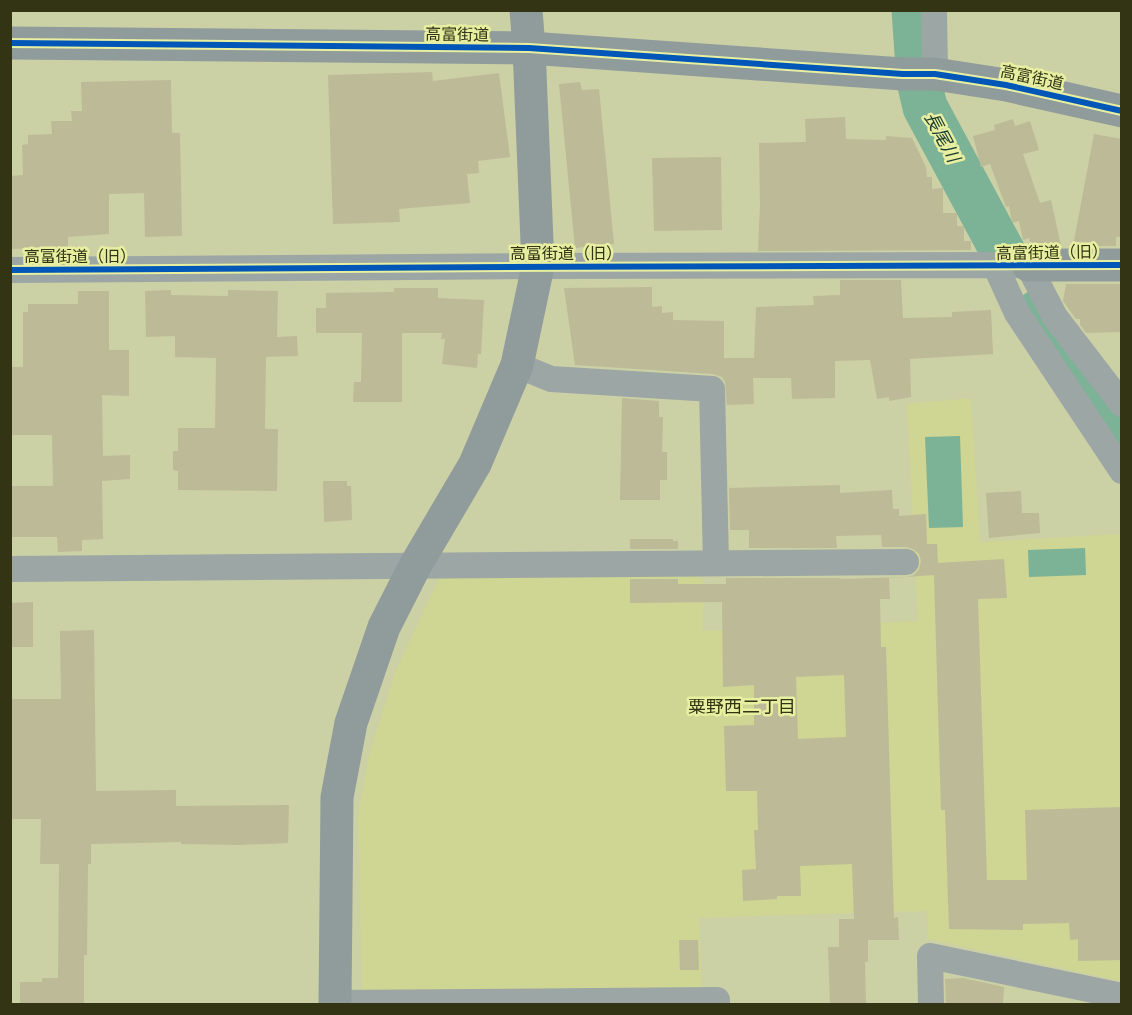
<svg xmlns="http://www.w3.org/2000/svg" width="1132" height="1015" font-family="'IBM Plex Sans','Noto Sans JP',sans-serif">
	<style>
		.built { fill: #cfd592 }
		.water { fill: #7cb296 }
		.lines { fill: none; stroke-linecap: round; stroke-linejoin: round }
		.river { stroke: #7cb296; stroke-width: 45 }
		.building { fill: #bdba98; fill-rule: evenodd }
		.street { stroke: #9ca6a5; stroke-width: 26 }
		.secondary { stroke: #909c9c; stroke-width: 33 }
		.cycleway-casing { stroke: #e8efa0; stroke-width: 10 }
		.cycleway { stroke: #0057b8; stroke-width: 6 }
		.labels { text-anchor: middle; stroke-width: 5; stroke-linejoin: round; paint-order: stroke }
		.street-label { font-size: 16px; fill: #323414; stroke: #e8efa0 }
		.water-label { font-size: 18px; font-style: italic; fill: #15392f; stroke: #e8efa0 }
		.neighbourhood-label { font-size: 18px; fill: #323414; stroke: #e8efa0 }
	</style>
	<rect width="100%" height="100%" fill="#ccd0a5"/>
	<path class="built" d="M971 398 980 542 1121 534V981L928 939 927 911 699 918 702 989 362 996 358 817 369 755 395 673 440 576 699 575 704 582 702 631 918 621 907 404Z"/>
	<g class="water">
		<path d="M960 436 963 527 929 528 925 437Z"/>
		<path d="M1085 548 1086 575 1029 577 1028 550Z"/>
	</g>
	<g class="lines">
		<g class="river">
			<path d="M914 10 919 81 925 107 1003 252"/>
			<path d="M1038 312 1080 382 1122 434"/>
		</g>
	</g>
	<g class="building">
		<path d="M432 72 433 81 499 73 510 157 478 161 479 173 467 174 470 203 399 209 400 222 333 224 328 75Z"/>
		<path d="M171 80 172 133H180L182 236 145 237 144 193 109 194V234L68 237V247L10 249V176L23 175 22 145 28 144V135L52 134 51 121H72L71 111H82L81 82Z"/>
		<path d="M580 82 582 90 599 89 614 244 575 248 559 84Z"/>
		<path d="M845 117 846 139 886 140V136L912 138 926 167 927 177H932V189L943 188V213H957V226H964V241H971V250L758 251 760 204 759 143 806 142 805 119Z"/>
		<path d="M1013 119 1015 126 1030 121 1039 150 1023 154 1040 203 1051 200 1061 246H1031L1029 238 1023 240 1019 221 1012 223 1009 206 1006 207 990 164 981 167 973 136 995 130 994 125Z"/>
		<path d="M1094 134 1122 139V237H1116V246H1073Z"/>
		<path d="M721 157 722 230 654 231 652 158Z"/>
		<path d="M840 280H901L903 318 952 317V312L991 310 993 354 910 359 911 397 889 401V397L877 399 870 360 835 361V398L792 399 791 378H753L754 404 727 405 725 382 722 377 713 374 575 365 564 288 652 287V307L662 306V313L673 312V320L724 321V358H754L756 307 814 305 813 296 840 295Z"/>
		<path d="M1066 284H1122V332L1086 333 1080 325V319H1076L1063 301Z"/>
		<path d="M394 288H438V298L484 300 481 354H478L477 368 442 364 445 339H441L442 333H402V402H353L354 382H361L362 333H316V308H326V293L394 292Z"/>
		<path d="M171 290V295L228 296V290L278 291 277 337 297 336 298 356 266 357 265 429H278L277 491 178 490V471L173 470V451H178V428H215L216 358 175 357V336L146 337 145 291Z"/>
		<path d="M78 291H109V350H129V396L102 395 103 456 130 455V479L102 481 103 539 82 540V551L58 552 57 537H10V486H53L52 435H10V367H23V312H28V304H78Z"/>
		<path d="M622 398 659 401V417H663L662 452H667V480H660V500H620Z"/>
		<path d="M323 481H347V486H351L352 520 324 522Z"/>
		<path d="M840 485V493L892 490 893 509H899V516L926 514 927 544H937L938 563 1004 559 1007 598 978 599 987 880H1027L1025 810 1122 807V960L1078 961V939L1070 940 1069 923 1023 924V930L949 929 945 810H941L934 575 906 577 914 575 919 569 921 561 919 554 913 549 906 547H882L881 535 836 536 837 548H749V530H730L729 488Z"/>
		<path d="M1021 491 1022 513H1039L1040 533 989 538 986 493Z"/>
		<path d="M630 539H673V541H678V549H630Z"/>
		<path d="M906 577 889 578 890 599H880L881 647H886L894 918 898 917 899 940H868V962H865L866 1003 830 1004 828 947H839V919H854L852 864 800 866 801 896H777V899L743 901 742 870 756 869 754 830H758L757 791H726L724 726 754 725V685L723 687 722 602 630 603V579H678V584H726V578H840V579ZM844 675 846 737 798 739 796 677Z"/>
		<path d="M33 602V647H10V603Z"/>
		<path d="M94 630 96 791 176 790V806L289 805 288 843 241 845 181 844V842L91 844V864H88L87 955H84V1004H20V982H42V978H58L59 864H40L41 819H10V699H61L60 631Z"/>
		<path d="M679 940H698L699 970H680Z"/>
		<path d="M963 978 1004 987 1003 1005H946L945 979Z"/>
	</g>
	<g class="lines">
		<g class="street">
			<path d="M934 10 935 74"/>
			<path d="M996 267 1017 313 1122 471"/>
			<path d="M10 270 538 266 1028 265 1055 317 1122 404"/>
			<path d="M517 365 551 379 712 389 716 563"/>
			<path d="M10 569 906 562"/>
			<path d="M335 1003 717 1000V1004"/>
			<path d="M931 1004 930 956 1122 996"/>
		</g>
		<g class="secondary">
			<path d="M10 43 529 48 903 74H935L1006 85 1122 111"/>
			<path d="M1028 265H1122"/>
			<path d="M335 1004 337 797 351 723 384 627 415 566 475 464 517 365 538 266 529 48 526 10"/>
		</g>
		<g class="cycleway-casing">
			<g id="cycleway">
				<path d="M10 43 529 48 903 74H935L1006 85 1122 111"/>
				<path d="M10 270C381 267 751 266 1122 265"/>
			</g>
		</g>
		<use href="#cycleway" class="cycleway"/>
	</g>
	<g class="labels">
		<g class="street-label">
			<text transform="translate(457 34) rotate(1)" y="6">高富街道</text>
			<text transform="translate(1032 77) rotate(12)" y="6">高富街道</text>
			<text transform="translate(1052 252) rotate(-1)" y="6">高富街道（旧）</text>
			<text x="566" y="259">高富街道（旧）</text>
			<text x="80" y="262">高富街道（旧）</text>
		</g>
		<g class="water-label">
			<text transform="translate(942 137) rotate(62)" y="6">長尾川</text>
		</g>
		<g class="neighbourhood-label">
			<text x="742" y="713">粟野西二丁目</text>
		</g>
	</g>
	<rect width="1132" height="1015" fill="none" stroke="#323414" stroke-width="24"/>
</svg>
